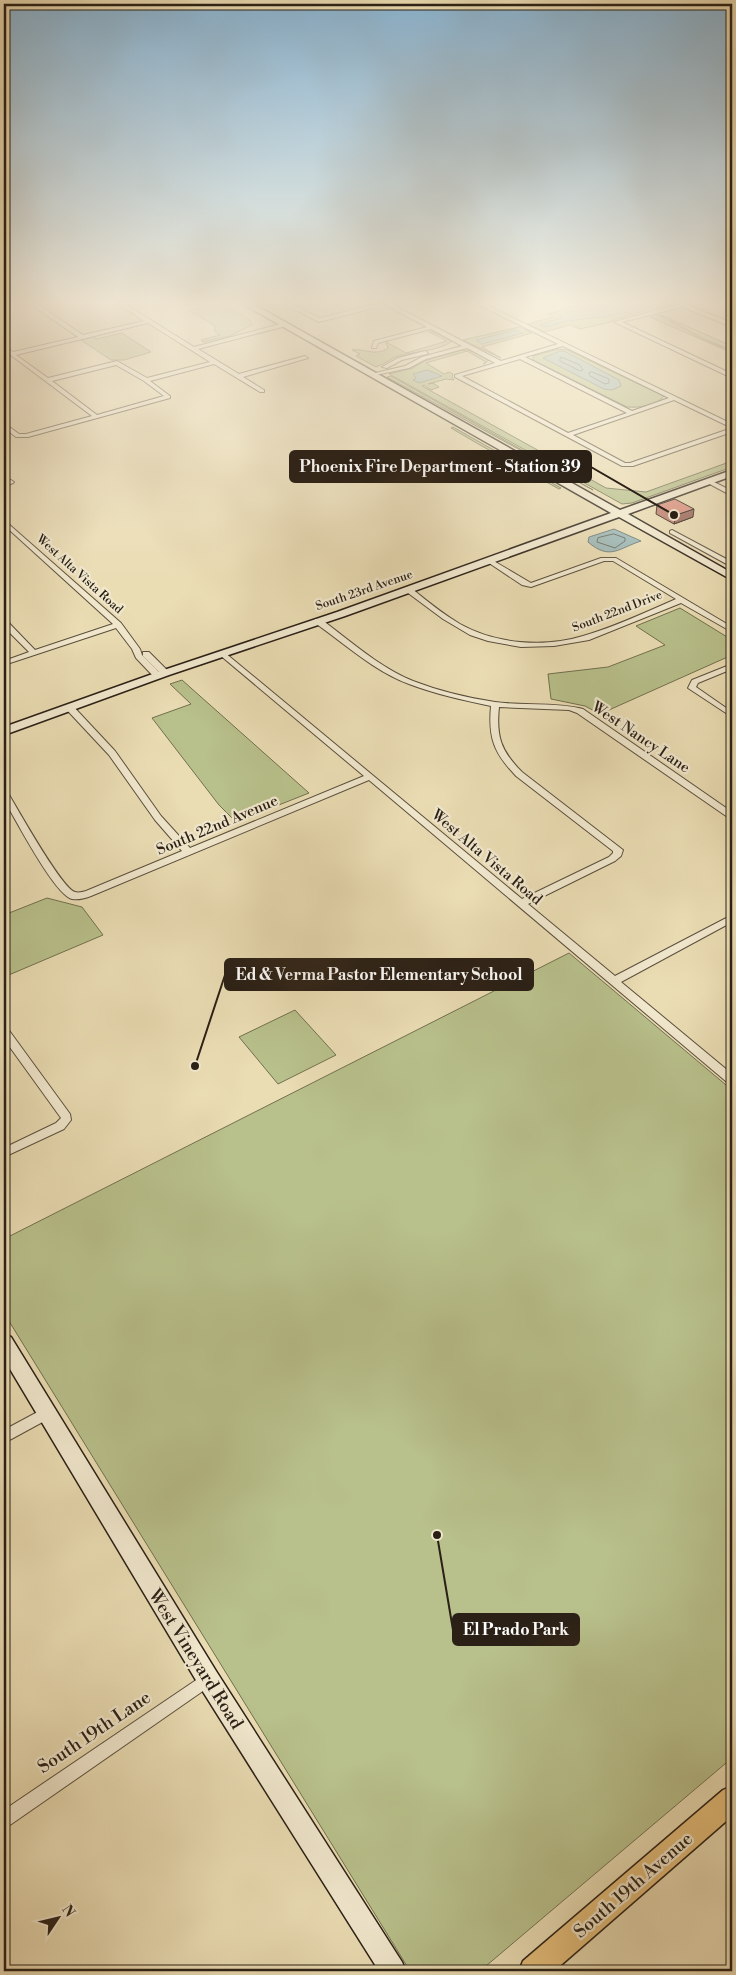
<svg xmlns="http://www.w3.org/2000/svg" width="736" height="1975" font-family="'Libre Bodoni',serif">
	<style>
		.green { fill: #b8c08b; stroke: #717050 }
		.water { fill: #9db9b8; stroke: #6f7c77 }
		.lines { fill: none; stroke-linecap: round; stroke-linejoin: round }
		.shore { stroke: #646c67; stroke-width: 1 }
		.street-casing { stroke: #5a4f3d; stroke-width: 2 }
		.secondary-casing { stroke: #2a2016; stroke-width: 3 }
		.primary-casing { stroke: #2a2016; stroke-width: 3 }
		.street { fill: #f1e8ce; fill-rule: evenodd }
		.secondary { fill: #f1e8ce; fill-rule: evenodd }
		.primary { fill: #e5be7a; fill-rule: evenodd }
		.wall { fill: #bb7a6c; stroke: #2a2016 }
		.shaded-wall { fill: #996358; stroke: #2a2016 }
		.building { fill: #da8e7e; stroke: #2a2016 }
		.labels { text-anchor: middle; stroke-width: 4.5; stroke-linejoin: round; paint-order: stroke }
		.far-street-label { font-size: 12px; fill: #2a2016; stroke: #f1e8ce }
		.street-label { font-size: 15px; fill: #2a2016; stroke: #f1e8ce }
		.near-street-label { font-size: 18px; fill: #2a2016; stroke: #f1e8ce }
		.leader { fill: none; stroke: #2a2016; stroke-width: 2 }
		.callout-dot { fill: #2a2016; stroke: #f1e8ce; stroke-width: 2 }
		.callout { fill: #2a2016; stroke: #2a2016; stroke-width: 2 }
		.callout-label { font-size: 16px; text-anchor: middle; font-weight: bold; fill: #fff }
	</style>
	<rect width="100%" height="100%" fill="#eadcb3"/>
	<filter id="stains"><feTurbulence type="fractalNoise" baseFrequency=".004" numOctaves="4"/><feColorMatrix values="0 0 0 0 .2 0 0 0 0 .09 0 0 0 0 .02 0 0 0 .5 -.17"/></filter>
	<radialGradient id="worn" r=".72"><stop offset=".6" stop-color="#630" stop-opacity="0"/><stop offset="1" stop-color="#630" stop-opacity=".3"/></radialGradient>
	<g class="green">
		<path d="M584 304H668L616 319 611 322 580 329 570 325 544 332 528 324 553 317 548 314Z"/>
		<path d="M216 305H226L250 320 252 325 230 336 203 342 201 340 220 335 215 332V327L214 325 190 311Z"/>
		<path d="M659 314 732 346V350L706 340 669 320 698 337 732 351V353L650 317 657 315 668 319Z"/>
		<path d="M519 327 532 333 482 347 501 358 463 340Z"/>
		<path d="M429 332H434L452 341C438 352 415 351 398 356 390 359 385 364 376 367L356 356 360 354 352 350C364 348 376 357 388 348L386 342 406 353 447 341Z"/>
		<path d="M122 333 151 352 124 360H111L81 340 93 337 96 339Z"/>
		<path d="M558 349 567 350 664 396C657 406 638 408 627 407L533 360V356Z"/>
		<path d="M462 350 472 351 489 360 484 364H483L486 362 467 351 426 363 444 374 449 372 453 374 452 377 454 380 446 379 428 384 433 383 439 387 431 390 424 385 422 386 606 488 646 492 732 461V467L632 503 622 504 389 374 413 368 424 361Z"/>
		<path d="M391 376 593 490 387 377Z"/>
		<path d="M453 427 561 488 559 489C523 469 486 449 451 428Z"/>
		<path d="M680 608 732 640V655L600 714 585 706 551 699 548 674 608 667 665 645 636 626Z"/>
		<path d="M182 680 309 793 236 822 219 805 152 718 191 704 170 684Z"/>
		<path d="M47 898 82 907 103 935 4 977V932L9 930 4 922V915Z"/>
		<path d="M569 953 732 1090V1758L480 1971H410L4 1313V1239Z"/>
		<path d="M295 1010 336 1055 278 1084 239 1037Z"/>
	</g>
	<g class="water">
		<path d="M604 304H644L648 306C622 316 593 318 566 321 557 323 548 330 540 325L561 318 560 314Z"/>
		<path d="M515 330 523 333 482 344 476 340Z"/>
		<path d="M560 351 566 352 619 380 621 386 612 390 604 389 543 358Z"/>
		<path d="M427 370 442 376 419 383 413 380 416 378 413 374Z"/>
		<path d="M614 529 641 541C619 548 610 561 588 542L589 537Z"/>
	</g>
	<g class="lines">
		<g class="shore">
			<path d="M561 357 580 365 583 370 580 371 560 361Z"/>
			<path d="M592 372 609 379V383L605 384 590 376 589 373Z"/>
			<path d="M614 534 625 538V541L615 548 597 542 598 538Z"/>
		</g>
		<g class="street-casing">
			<g id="street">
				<path d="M30 304H37L83 335 144 321 118 304H125L194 347 284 323 287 325 286 326 198 349 239 374 305 356 308 358 243 377 264 390V392H260L214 364 150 381 170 396V398L28 437H16L4 428V423L19 434H26L92 416 4 350V346L13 352 78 337ZM148 323 210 362 147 378 117 361 48 378 16 355ZM116 365 144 381 164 396 97 415 52 381Z"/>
				<path d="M284 304H291L320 318 376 304H391L501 361 558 344 477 304H484L732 424V428L730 427 674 400 573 435 625 463H630L732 428V432L633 466H622L455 377V375L495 363 467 348 426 359 409 368 371 376V374L405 366 422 357 462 346 431 329 378 343 376 348H372L374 341 427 327 385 305 319 322ZM563 346 669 398 632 411 525 357ZM520 359 627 413 568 433 462 376Z"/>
				<path d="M679 304H685L732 323V327L682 307 622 322 732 374V378L614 322Z"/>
				<path d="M425 351 428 353 427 354 402 360 387 368 382 367 398 358Z"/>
				<path d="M708 479 732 491V496L706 482 705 481Z"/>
				<path d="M11 480 14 482 13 483 4 487V483Z"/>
				<path d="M4 520 121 623 140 649 142 655 161 674V678H155L136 658 132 649 116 628 4 665V661L29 652 4 627V621H7L35 650 113 624 4 525Z"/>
				<path d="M672 530 732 562V567L670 533V531Z"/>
				<path d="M601 558H616L732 627V632L681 603 589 640 554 646 521 647 488 641 470 635 443 619 404 590 411 588C427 601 443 614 460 624 496 644 544 648 583 636 615 627 646 612 676 599L613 561H604L531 587 522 585 486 561 492 560 531 583Z"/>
				<path d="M315 619H321C350 641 379 667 413 681 439 691 468 698 495 702 524 706 555 702 583 709L732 812V819L729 818 577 713 569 710 499 707C496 737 501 751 522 772L623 850 621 856 615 861 528 904 615 976 732 915V922L621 982 732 1074V1084L728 1083 369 780 91 896C86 898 78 900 72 899 54 894 15 818 4 800V790L8 793C17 808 62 889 75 892 78 893 83 892 86 891L182 851 155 820 109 755 66 709V705H72L115 751 161 816 190 848 364 776 221 656V652H224L522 899 609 857 613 853V851L516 776C494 753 488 738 491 706 463 700 435 694 409 684 374 671 345 644 315 623Z"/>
				<path d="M143 652H149L168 671V675H162L143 656Z"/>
				<path d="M732 664V669L698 683 696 687 732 712V717L688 688 692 680Z"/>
				<path d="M4 1028 8 1029 70 1114 71 1120 64 1129 4 1157V1148L56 1123 61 1118 4 1039Z"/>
				<path d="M45 1408 50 1410 51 1414 50 1418 4 1443V1430Z"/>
				<path d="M208 1672 213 1674 215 1679 213 1684 10 1825 4 1827V1810Z"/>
			</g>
		</g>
		<g class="secondary-casing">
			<g id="secondary">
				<path d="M243 304H253L620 510 732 470V476L628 514 732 573V580L619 517 345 616 169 675 4 735V727L161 671 337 612 611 513Z"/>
				<path d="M4 1335 11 1337 216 1671 402 1962 406 1971H379L200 1687 4 1359Z"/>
			</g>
		</g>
		<g class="primary-casing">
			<path id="primary" d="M732 1786V1816L554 1971H519L523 1961 723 1790Z"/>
		</g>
		<use href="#street" class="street"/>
		<use href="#secondary" class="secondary"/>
		<use href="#primary" class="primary"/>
	</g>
	<path class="wall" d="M657 505 693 517 674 524 656 514Z"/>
	<path class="shaded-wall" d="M694 509 693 517 674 524 676 515Z"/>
	<path class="building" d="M675 499 694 509 676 515 657 505Z"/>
	<linearGradient id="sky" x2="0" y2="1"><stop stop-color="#8ab6d5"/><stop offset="0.52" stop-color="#f6efdd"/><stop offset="1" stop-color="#f6efdd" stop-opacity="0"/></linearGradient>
	<rect width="736" height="581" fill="url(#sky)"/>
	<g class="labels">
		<g class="far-street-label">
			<text transform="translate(80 574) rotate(42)" y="4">West Alta Vista Road</text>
			<text transform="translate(364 590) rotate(-19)" y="4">South 23rd Avenue</text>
			<text transform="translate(617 611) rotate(-21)" y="4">South 22nd Drive</text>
		</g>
		<g class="street-label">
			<text transform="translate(641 737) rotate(34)" y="5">West Nancy Lane</text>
			<text transform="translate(217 825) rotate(-23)" y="5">South 22nd Avenue</text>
			<text transform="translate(487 857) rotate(40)" y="5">West Alta Vista Road</text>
		</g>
		<g class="near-street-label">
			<text transform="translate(196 1659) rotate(58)" y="6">West Vineyard Road</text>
			<text transform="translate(94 1732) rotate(-34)" y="6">South 19th Lane</text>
			<text transform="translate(633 1885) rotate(-41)" y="6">South 19th Avenue</text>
		</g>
	</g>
	<path class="leader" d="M674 515L591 467M195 1066L225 975M437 1535L453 1630"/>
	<g class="callout-dot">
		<circle cx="674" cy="515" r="5"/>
		<circle cx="195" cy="1066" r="5"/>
		<circle cx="437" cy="1535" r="5"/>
	</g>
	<g class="callout">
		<rect x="290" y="451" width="301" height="31" rx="5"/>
		<rect x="225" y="959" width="308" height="31" rx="5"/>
		<rect x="453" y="1614" width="126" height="31" rx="5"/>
	</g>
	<g class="callout-label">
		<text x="440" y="472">Phoenix Fire Department - Station 39</text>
		<text x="379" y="980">Ed &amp; Verma Pastor Elementary School</text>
		<text x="516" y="1635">El Prado Park</text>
	</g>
	<rect width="736" height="1975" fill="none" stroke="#eadcb3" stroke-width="20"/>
	<rect x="5" y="5" width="726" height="1965" fill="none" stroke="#2a2016" stroke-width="2.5"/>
	<rect x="10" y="10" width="716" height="1955" fill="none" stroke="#2a2016"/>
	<g transform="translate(58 1918) rotate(55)" stroke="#f1e8ce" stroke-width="4" paint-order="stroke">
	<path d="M0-4L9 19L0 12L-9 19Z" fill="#2a2016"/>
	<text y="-8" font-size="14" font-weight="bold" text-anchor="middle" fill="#2a2016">N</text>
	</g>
	<rect width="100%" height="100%" filter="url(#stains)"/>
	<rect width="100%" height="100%" fill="url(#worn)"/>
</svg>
